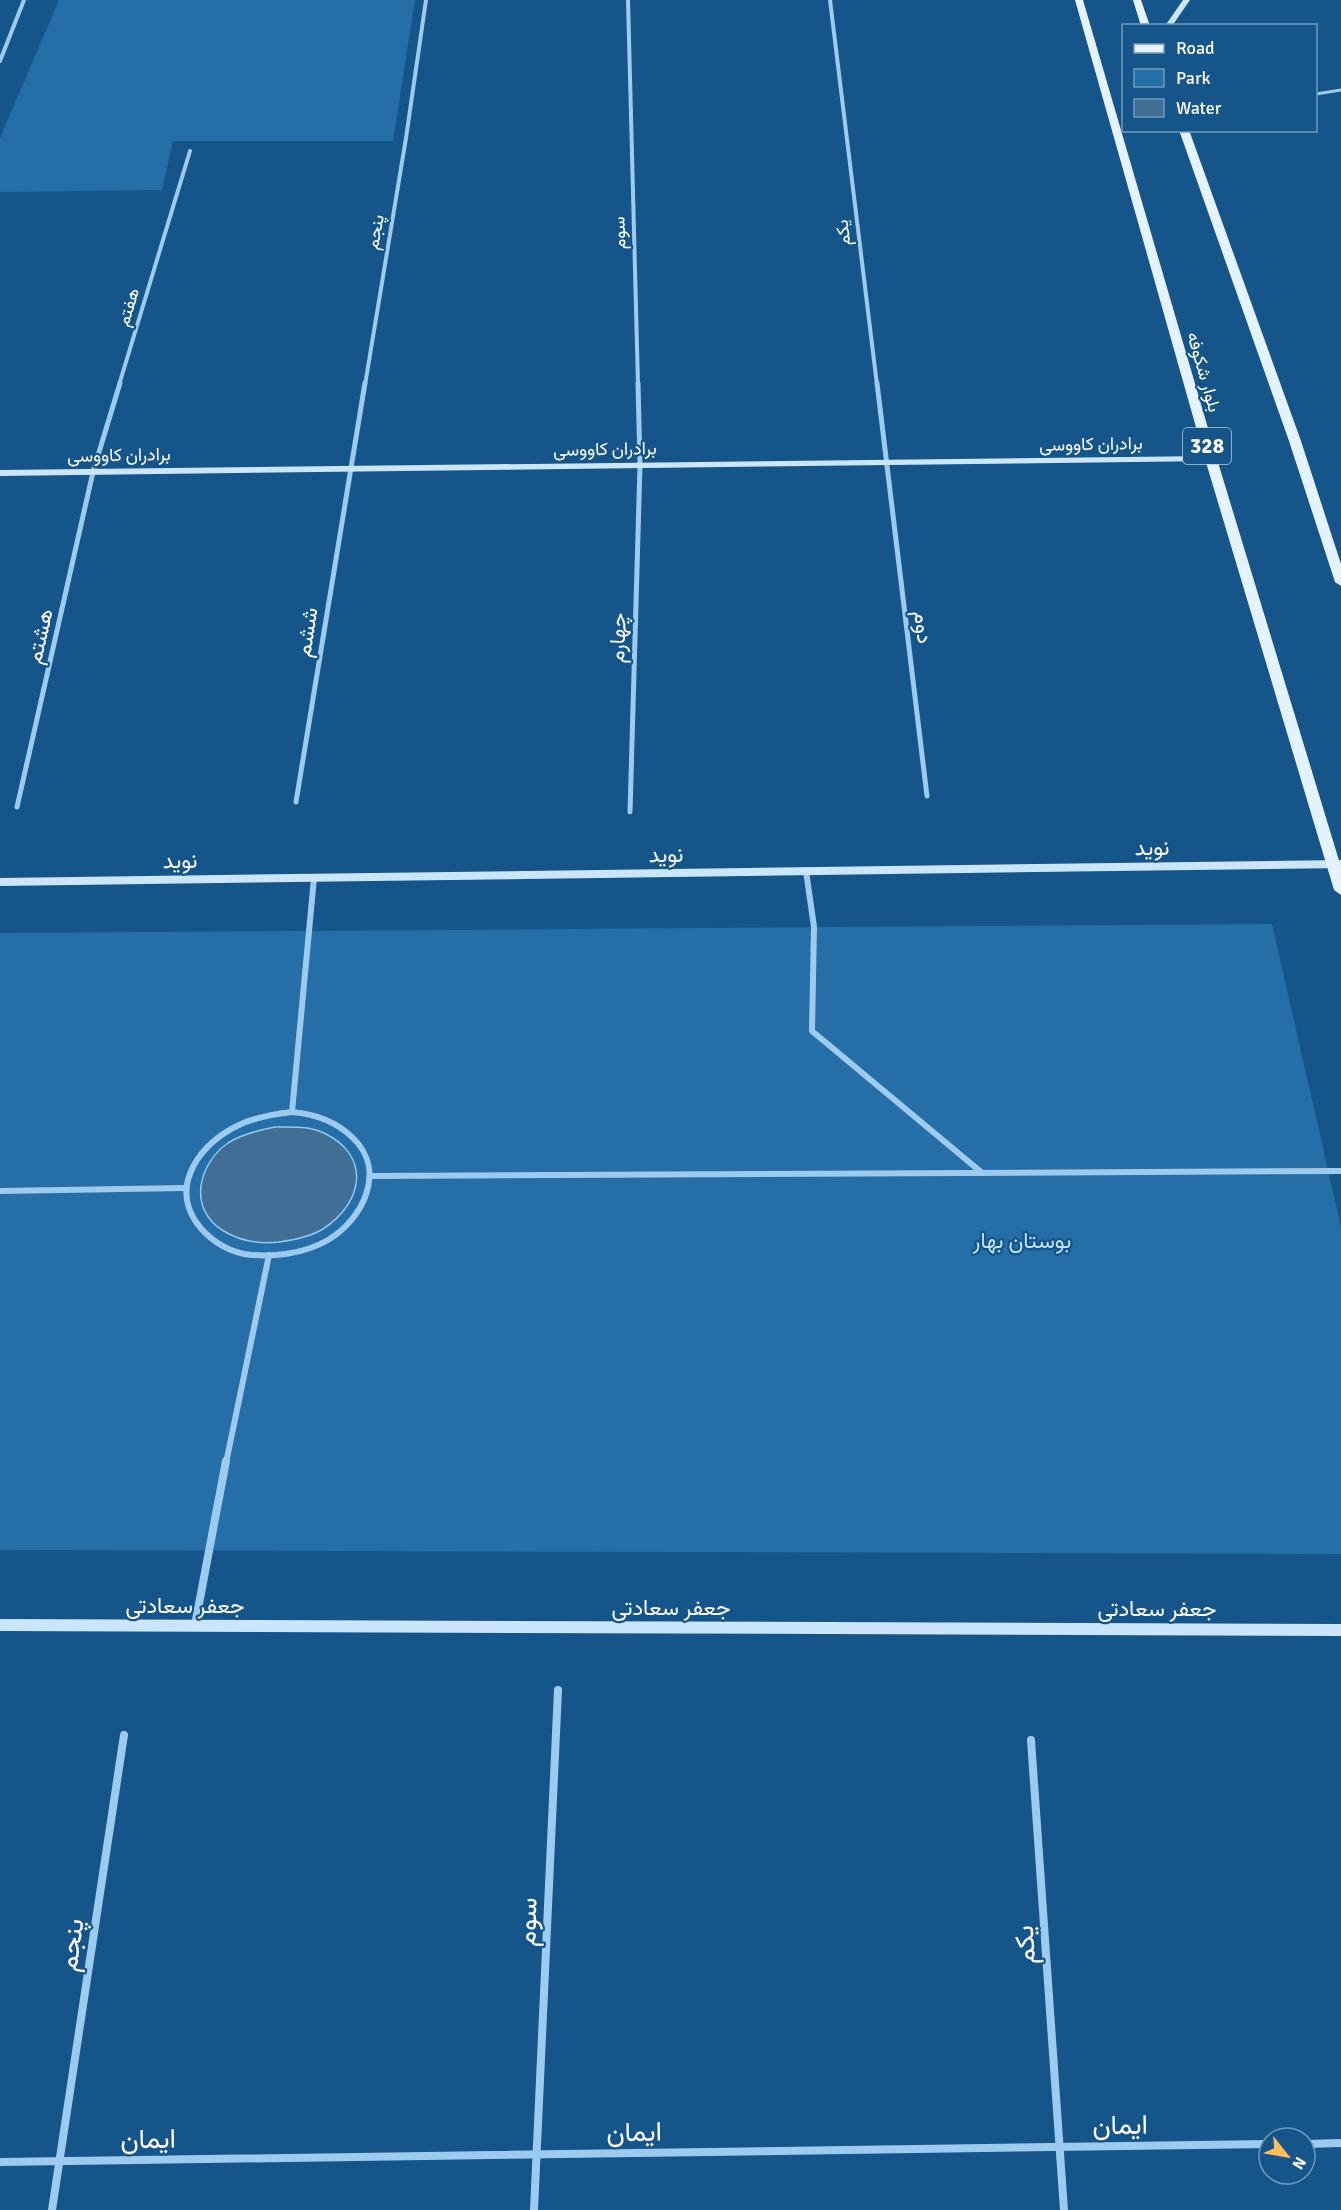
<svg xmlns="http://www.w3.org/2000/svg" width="1341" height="2210" font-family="Signika,Vazirmatn,sans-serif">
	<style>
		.green { fill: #256ea7 }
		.water { fill: #406e94; stroke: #8fc8f2; stroke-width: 1.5 }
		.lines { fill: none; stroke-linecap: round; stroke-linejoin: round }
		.lane { stroke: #9dcbef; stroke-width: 3 }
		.street-far3 { stroke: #9dcbef; stroke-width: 4 }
		.street-far2 { stroke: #9dcbef; stroke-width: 5 }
		.street-far1 { stroke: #9dcbef; stroke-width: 6 }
		.street { stroke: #9dcbef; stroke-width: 8 }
		.secondary { fill: #cbe5fa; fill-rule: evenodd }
		.primary { fill: #e5f2ff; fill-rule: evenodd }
		.labels { text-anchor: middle; stroke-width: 4.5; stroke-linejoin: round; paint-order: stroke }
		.far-street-label { font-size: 18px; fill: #fff; stroke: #15558a }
		.shield { fill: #15558a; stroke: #b9ccdc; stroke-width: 1.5 }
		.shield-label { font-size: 21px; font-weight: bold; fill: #fff }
		.street-label { font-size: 22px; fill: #fff; stroke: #15558a }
		.park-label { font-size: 22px; fill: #c3e3fb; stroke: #15558a }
		.near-street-label { font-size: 27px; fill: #fff; stroke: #15558a }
	</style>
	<rect width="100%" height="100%" fill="#15558a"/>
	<g class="green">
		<path d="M59 0H415L393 141H173L162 190 0 192V138Z"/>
		<path d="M1272 924 1341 1227V1554L0 1550V933Z"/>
	</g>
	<path class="water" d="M275 1127C291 1127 309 1126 324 1133 372 1156 363 1203 323 1229 310 1237 294 1240 279 1242 260 1244 239 1241 222 1230 188 1208 198 1164 228 1143 242 1134 259 1130 275 1127Z"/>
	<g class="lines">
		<path class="lane" d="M1316 94 1341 90"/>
		<g class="street-far3">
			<path d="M628 0 638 385"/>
			<path d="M830 0 877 385"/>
			<path d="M0 61 24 0"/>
			<path d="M119 385 190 151"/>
			<path d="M365 385 406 138 426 0"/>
		</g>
		<g class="street-far2">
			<path d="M877 383 927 796"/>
			<path d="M296 802 365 383"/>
			<path d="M17 807 93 472 120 383"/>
			<path d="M630 812 640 465 638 383"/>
		</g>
		<g class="street-far1">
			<path d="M806 871 814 927 812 1031 981 1172"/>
			<path d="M292 1112C315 1114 337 1122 353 1138 387 1171 363 1219 328 1240 304 1254 271 1258 244 1254 225 1250 207 1238 196 1222 170 1183 202 1142 239 1125 256 1117 274 1114 292 1112Z"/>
			<path d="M292 1112 314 878"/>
			<path d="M371 1176 1341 1171"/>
			<path d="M0 1191 185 1188"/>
			<path d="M226 1463 269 1255"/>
		</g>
		<g class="street">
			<path d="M195 1625 226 1461"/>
			<path d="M1031 1740 1064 2210"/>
			<path d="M1305 2144 1341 2143"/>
			<path d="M0 2162 1269 2144"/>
			<path d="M52 2210 124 1735"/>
			<path d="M534 2210 558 1690"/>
		</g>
		<g class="secondary">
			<path d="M1183 0H1190L1172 26H1165Z"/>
			<path d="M1211 456 1216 459 1214 461 0 476V470Z"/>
			<path d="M1341 860V868L0 886V878Z"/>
			<path d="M0 1619 1341 1624V1636L0 1631Z"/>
		</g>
		<g class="primary">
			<path d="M1075 0H1083L1217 459 1341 867V895L1334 890 1205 459Z"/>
			<path d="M1133 0H1141L1150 26H1141Z"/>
			<path d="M1179 130H1189L1301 441 1341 564V586L1335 582 1289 441Z"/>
		</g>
	</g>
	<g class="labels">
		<g class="far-street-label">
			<text transform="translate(375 232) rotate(-80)" y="6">پنجم</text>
			<text transform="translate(619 233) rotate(-92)" y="6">سوم</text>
			<text transform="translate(843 233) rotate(-97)" y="6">یکم</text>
			<text transform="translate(128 307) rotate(-73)" y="6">هفتم</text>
			<text transform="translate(1204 372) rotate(74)" y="6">بلوار شکوفه</text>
			<text transform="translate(1091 444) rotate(-1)" y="6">برادران کاووسی</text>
			<text transform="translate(605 449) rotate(-1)" y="6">برادران کاووسی</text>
			<text transform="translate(119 455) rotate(-1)" y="6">برادران کاووسی</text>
		</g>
		<rect class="shield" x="1183" y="428" width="48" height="36" rx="4.5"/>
		<g class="shield-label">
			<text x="1207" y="453">328</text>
		</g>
		<g class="street-label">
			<text transform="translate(924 627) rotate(83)" y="8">دوم</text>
			<text transform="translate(306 632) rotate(-81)" y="8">ششم</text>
			<text transform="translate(39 636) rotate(-77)" y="8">هشتم</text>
			<text transform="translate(617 638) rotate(-88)" y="8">چهارم</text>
			<text transform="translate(1152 847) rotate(-1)" y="8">نوید</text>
			<text transform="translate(666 854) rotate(-1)" y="8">نوید</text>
			<text transform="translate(180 860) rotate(-1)" y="8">نوید</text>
			<text x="185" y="1613">جعفر سعادتی</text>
			<text x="671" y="1615">جعفر سعادتی</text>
			<text x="1157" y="1616">جعفر سعادتی</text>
		</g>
		<g class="park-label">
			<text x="1022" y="1248">بوستان بهار</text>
		</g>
		<g class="near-street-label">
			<text transform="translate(527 1922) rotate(-88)" y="9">سوم</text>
			<text transform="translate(71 1945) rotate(-82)" y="9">پنجم</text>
			<text transform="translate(1025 1945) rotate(-94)" y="9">یکم</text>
			<text transform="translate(1120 2125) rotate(-1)" y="9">ایمان</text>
			<text transform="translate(634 2132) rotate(-1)" y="9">ایمان</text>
			<text transform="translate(148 2139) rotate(-1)" y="9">ایمان</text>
		</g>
	</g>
	<rect x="1122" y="24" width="195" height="108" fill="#15558a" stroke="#7399b9" stroke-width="1.5"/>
	<rect x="1134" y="44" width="30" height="9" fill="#e5f2ff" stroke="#7399b9" stroke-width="1.5"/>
	<text x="1176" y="54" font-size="18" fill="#ffffff">Road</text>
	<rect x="1134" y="69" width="30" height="18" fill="#256ea7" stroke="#7399b9" stroke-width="1.5"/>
	<text x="1176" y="84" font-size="18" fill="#ffffff">Park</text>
	<rect x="1134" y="99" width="30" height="18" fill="#406e94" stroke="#7399b9" stroke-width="1.5"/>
	<text x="1176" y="114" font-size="18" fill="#ffffff">Water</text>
	<g transform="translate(1287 2156) rotate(121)"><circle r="28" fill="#15558a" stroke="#7399b9" stroke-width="1.5"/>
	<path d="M0-4.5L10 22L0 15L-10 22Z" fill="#ffbd5b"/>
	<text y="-9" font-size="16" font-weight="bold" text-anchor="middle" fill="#ffffff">N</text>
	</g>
</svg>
